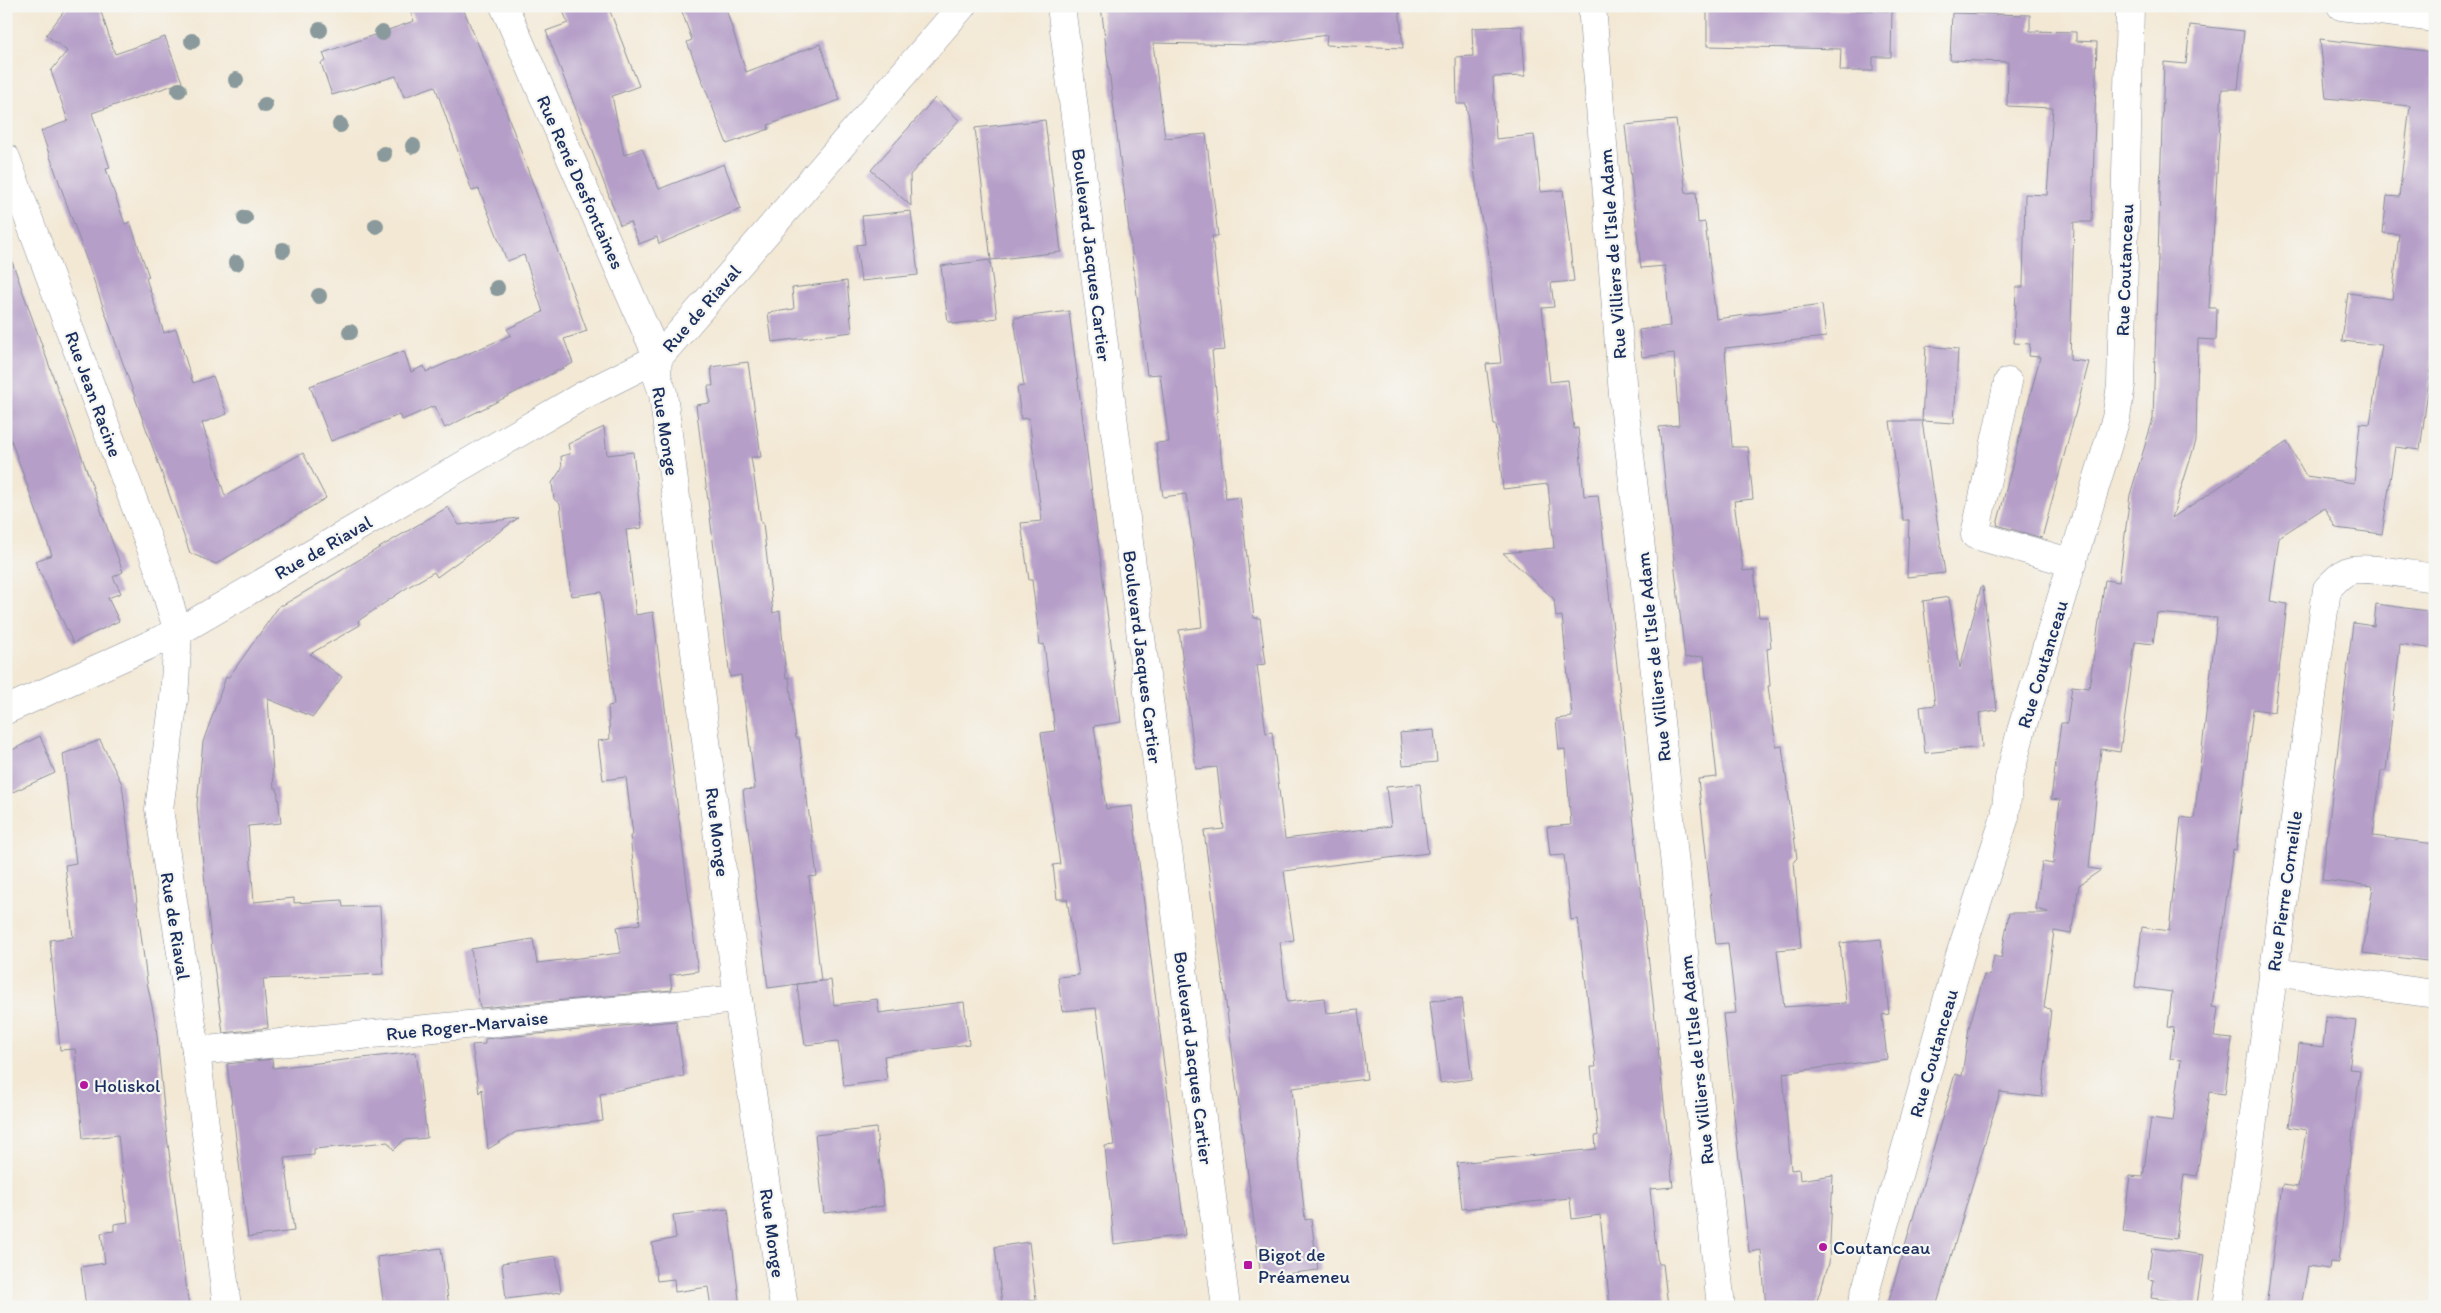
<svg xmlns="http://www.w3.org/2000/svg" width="2441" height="1313" font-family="Itim,sans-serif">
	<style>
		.building { fill: #b59ec8 }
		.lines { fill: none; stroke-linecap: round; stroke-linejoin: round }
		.minor-casing { stroke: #878c99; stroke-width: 29 }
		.minor { stroke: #fff; stroke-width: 28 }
		.tree { fill: #8a999b }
		.poi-dot { fill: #b5179e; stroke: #f6f6f2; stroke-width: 2 }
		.labels { text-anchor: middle; stroke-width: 4.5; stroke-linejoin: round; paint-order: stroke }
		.street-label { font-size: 19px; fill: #1b2f5e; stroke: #f6f6f2 }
		.poi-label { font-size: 19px; fill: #1b2f5e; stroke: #f6f6f2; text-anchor: start }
	</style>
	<rect width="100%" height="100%" fill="#f6f6f2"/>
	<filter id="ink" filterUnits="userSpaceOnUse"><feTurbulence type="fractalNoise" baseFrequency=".02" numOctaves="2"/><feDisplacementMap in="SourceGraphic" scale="10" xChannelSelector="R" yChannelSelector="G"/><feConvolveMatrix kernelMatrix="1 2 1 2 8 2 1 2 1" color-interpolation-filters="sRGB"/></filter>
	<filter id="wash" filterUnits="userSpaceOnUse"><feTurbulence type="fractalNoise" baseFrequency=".0096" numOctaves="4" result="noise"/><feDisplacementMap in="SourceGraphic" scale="20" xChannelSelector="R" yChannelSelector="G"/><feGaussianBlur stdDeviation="1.12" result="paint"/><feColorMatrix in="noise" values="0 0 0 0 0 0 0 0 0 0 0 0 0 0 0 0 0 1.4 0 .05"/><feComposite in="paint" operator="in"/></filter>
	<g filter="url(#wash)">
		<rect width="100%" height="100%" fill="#f3e8d4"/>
		<g id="blocks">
			<g class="building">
				<path d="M68 6H99L115 54 165 37 182 82 92 113 110 168 106 169 125 224 130 222 149 277 146 278 164 333 176 329 193 383 213 376 227 414 202 423 225 496 303 453 326 498 216 564 190 553 41 131 68 121 51 71 67 51 46 35Z"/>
				<path d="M408 6H462L505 108 587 331 564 339 573 363 445 428 434 406 402 420 399 415 331 441 310 386 404 351 411 372 424 366 426 372 511 335 507 329 543 312 524 255 507 261 479 189 472 191 435 86 404 97 396 76 332 95 321 63 326 61 323 53 414 21Z"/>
				<path d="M561 6H608L639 86 612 96 624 155 642 148 659 189 724 164 741 209 659 244 657 237 639 244 630 222 620 225 546 31 568 23Z"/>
				<path d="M680 6H725L746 72 820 44 840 100 768 125 769 129 727 144 687 42 692 40Z"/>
				<path d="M1101 6H1399L1403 48 1326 45 1327 35 1255 45 1153 43 1165 138 1206 134 1218 236H1212L1225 350 1212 351 1218 412H1216L1226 499 1240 497 1254 618H1260L1266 664 1257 665 1266 733 1272 732 1285 839 1391 826 1386 787 1420 784 1428 853 1284 871 1294 940 1280 942 1287 1002 1324 998 1326 1013 1358 1010 1367 1079 1292 1088 1305 1220 1311 1219 1318 1270 1261 1277 1204 831 1224 829 1217 767 1196 769 1179 630 1202 627 1195 561 1186 494 1163 497 1156 443 1169 442 1160 374 1147 375Z"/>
				<path d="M1707 6 1892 11 1891 57H1873V71H1840L1841 49 1707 46Z"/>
				<path d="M1952 13 2030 15V31L2076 32V41L2097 42 2092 222H2074L2070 360 2089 362 2042 538 1997 525 2040 357 2029 356 2030 344 2014 343 2016 287H2023L2025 194 2047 195 2053 108 2007 106 2008 62 1950 60Z"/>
				<path d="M2190 25 2244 31 2238 89H2222L2209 308H2217L2216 340 2198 339 2196 441 2172 518 2287 442 2306 476 2354 483 2360 423 2370 424 2382 345 2342 341 2348 293 2392 299 2399 234 2383 233 2387 196 2399 197 2410 106 2326 98 2320 39 2435 52V338L2420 450 2395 447 2382 534 2336 528 2324 508 2279 537 2270 601 2287 604 2274 712 2253 709 2236 850 2233 849 2212 1007 2218 1008 2214 1037 2232 1039 2225 1094 2209 1092 2197 1176 2184 1174 2176 1239 2123 1232 2130 1176 2143 1177 2151 1118 2173 1121 2181 1060 2170 1059 2174 1028 2168 1027 2172 992 2135 987 2142 927 2169 931 2181 817 2194 819 2217 618 2157 613 2153 644 2135 642 2120 752 2101 749 2089 868 2101 870 2079 885 2071 934 2054 931 2044 1008 2051 1009 2042 1097 2000 1092 1936 1307H1887L1955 1074 1962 1076 1969 1028 1984 975 1990 976 1994 956 2001 958 2009 913H2048V912L2036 909 2042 862 2053 864 2060 800 2051 799 2061 723H2067L2072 686 2089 688 2105 580 2119 582 2130 495 2153 419 2164 62 2186 64Z"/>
				<path d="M1522 26 1525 76 1493 77 1496 139 1534 135 1541 192 1563 190 1574 281 1551 283 1554 307 1542 308 1550 382 1568 380 1574 429 1578 428 1584 496 1598 495 1601 518 1673 1187 1650 1189 1657 1258 1659 1264H1663L1668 1307H1610L1600 1215 1572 1219 1570 1198 1462 1209 1457 1163 1596 1149 1595 1136H1598L1591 1067H1596L1578 919 1571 920 1564 855 1550 856 1547 827 1571 825 1565 749 1559 750 1556 719 1572 717 1562 616 1556 617 1554 599 1503 553 1554 548 1548 484 1503 489 1496 425H1494L1486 364 1501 363 1488 248 1479 207 1466 104H1457L1456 57 1473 56 1472 28Z"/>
				<path d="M935 98 959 120 910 175 911 206 871 170Z"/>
				<path d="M1045 120 1061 252 991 260 975 128Z"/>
				<path d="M1676 120 1686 193 1696 192 1698 223 1705 222 1716 319 1822 305 1826 337 1725 348 1732 447H1748L1753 499 1734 501 1743 571 1754 570 1759 617H1768L1771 648 1767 649 1770 686H1768L1776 747 1782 746 1797 858 1794 861 1801 948 1777 950 1784 1007 1846 1003 1840 943 1881 939 1889 1014 1882 1015 1887 1059 1783 1073 1791 1170 1799 1169 1800 1180 1833 1175 1829 1263 1815 1307H1766L1761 1250 1749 1252 1723 1014 1736 1013 1728 943 1716 944 1698 779 1717 777 1704 656 1685 658 1659 427 1679 425 1674 353 1642 357 1639 330 1670 326 1665 266 1641 268 1625 125Z"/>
				<path d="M911 211 918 275 861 281 856 245 865 244 862 216Z"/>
				<path d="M10 256 123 572 113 577 121 593 108 598 119 621 73 643 35 561 52 555 6 426V257Z"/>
				<path d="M990 260 997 318 954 324 953 322H948L941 266Z"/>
				<path d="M847 281 852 332 772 342 768 313 794 309 792 288Z"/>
				<path d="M1069 311 1121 722 1094 726 1106 809 1132 806 1185 1235 1114 1244 1105 1146 1114 1145 1096 1008 1062 1011 1058 977 1079 975 1067 899H1057L1053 865 1060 864 1041 733 1055 731 1044 644 1040 645 1032 580H1029L1021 523 1042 521 1029 418 1021 419 1017 387 1024 386 1014 318Z"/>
				<path d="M1926 346 1958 349 1954 423 1922 421Z"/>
				<path d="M748 362 761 457H751L761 523H763L773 613 780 611 786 678 789 677 796 738H799L817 876 809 877 821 981 768 988 743 790 755 789 745 705 741 675 730 677 696 405 710 403 708 386H713L711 367Z"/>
				<path d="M1890 421H1922L1945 573 1907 577 1909 520H1903Z"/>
				<path d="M604 427 607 455 633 452 642 528 626 530 636 615 653 612 698 971 670 975 672 990 480 1008 471 949 533 939 537 963 621 953 617 927 640 924 630 836 633 835 626 777 603 780 598 741 610 739 608 706 614 705 601 592 571 596 560 504 554 499 552 483 562 468 561 456 570 454 568 444Z"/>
				<path d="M448 507 459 525 518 518 437 577 434 572 408 587 358 621 360 625 310 654 342 677 313 717 268 699 274 788H277L281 823 248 826 254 902 294 898V903L342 900 343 907 380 906 383 974 263 979 268 1028 223 1033 212 950 197 805 203 742 226 677H229L280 605H283Z"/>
				<path d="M1981 587H1983L1997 710 1979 713 1982 747 1925 753 1920 707 1935 705 1923 601 1949 597 1960 668Z"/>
				<path d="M2376 604 2435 612V649L2400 644 2386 771H2381L2373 836 2435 844V962L2363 953 2373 886 2322 880 2353 623 2374 626Z"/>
				<path d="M1434 730 1437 762 1403 765 1400 733Z"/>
				<path d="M40 736 55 773 6 795V753Z"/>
				<path d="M100 740 122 784 147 982 156 1026 166 1129 189 1307H86L81 1267 105 1263 101 1233 114 1231V1224L128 1222 118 1135 83 1139 75 1049 60 1050 50 940 73 937 65 865 76 863 63 754Z"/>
				<path d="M831 980 834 1005 877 999 879 1013 964 1002 969 1044 884 1056 887 1080 844 1086 838 1041 805 1045 797 984Z"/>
				<path d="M1462 998 1472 1079 1440 1083 1430 1001Z"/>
				<path d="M2326 1017 2356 1021 2349 1069 2360 1070 2338 1263 2330 1262 2329 1269 2308 1266 2301 1307H2266L2282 1185 2298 1187 2306 1130 2289 1127 2299 1044 2323 1047Z"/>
				<path d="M676 1021 684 1076 600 1094 603 1121 516 1132 488 1149 482 1089 479 1093 472 1045 485 1044V1039Z"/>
				<path d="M416 1052 427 1138 404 1140 394 1150 388 1142 314 1149V1155L285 1158 294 1231 248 1237 227 1064 272 1059 273 1068Z"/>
				<path d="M876 1128 884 1206 824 1213 815 1135Z"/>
				<path d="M728 1209 740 1307H711L708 1287 675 1292 674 1279 657 1281 652 1243 676 1238 673 1215Z"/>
				<path d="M1029 1242 1036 1300 1002 1304 995 1247Z"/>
				<path d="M441 1248 449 1307H384L377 1257Z"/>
				<path d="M2152 1248 2204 1255 2197 1304 2151 1298 2154 1280 2148 1279Z"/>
				<path d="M556 1256 561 1292 506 1299 502 1263Z"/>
			</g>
		</g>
	</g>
	<g filter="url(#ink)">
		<use href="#blocks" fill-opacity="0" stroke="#878c99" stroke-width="1"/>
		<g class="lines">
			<g class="minor-casing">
				<g id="minor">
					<path d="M504 6 658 358 657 376 663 393 738 999 784 1307"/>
					<path d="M1061 6 1226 1307"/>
					<path d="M1592 6 1623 395 1651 635 1721 1307"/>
					<path d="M2341 6 2435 18"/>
					<path d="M6 158 161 575 178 632 174 699 159 809 196 1051 227 1307"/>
					<path d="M2008 382 1975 535 2073 563"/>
					<path d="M6 710 178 632 582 396 658 358 962 6"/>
					<path d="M2273 972 2435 994"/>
					<path d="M196 1051 738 999"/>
					<path d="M1861 1307 1960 955 2005 817 2009 779 2021 731 2116 418 2121 385 2130 6"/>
					<path d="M2227 1307 2327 589C2333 583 2339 575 2348 571 2362 565 2416 576 2435 578"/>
				</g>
			</g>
			<use href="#minor" class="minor"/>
		</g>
		<g class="tree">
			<circle cx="320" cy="30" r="8"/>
			<circle cx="382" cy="33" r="8"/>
			<circle cx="192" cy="41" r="8"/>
			<circle cx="236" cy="80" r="8"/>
			<circle cx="179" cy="90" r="8"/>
			<circle cx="265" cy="105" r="8"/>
			<circle cx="340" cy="125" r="8"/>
			<circle cx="413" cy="146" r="8"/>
			<circle cx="384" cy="154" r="8"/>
			<circle cx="245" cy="218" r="8"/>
			<circle cx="376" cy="226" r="8"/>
			<circle cx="283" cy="250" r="8"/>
			<circle cx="236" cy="263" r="8"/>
			<circle cx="497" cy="288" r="8"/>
			<circle cx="319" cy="296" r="8"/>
			<circle cx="350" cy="332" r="8"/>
		</g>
	</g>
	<g class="poi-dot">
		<circle cx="84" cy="1085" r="5"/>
		<circle cx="1823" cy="1247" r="5"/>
		<rect x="1243" y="1260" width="10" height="10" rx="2.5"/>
	</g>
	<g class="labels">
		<g class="street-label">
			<text transform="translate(581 182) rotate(66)" y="7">Rue René Desfontaines</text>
			<text transform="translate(1612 254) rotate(-94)" y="7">Rue Villiers de l'Isle Adam</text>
			<text transform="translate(1092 255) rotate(83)" y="7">Boulevard Jacques Cartier</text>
			<text transform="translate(2124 270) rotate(-88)" y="7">Rue Coutanceau</text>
			<text transform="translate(701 308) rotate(-49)" y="7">Rue de Riaval</text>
			<text transform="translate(94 394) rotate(70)" y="7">Rue Jean Racine</text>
			<text transform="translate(666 431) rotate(81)" y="7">Rue Monge</text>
			<text transform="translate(323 547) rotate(-30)" y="7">Rue de Riaval</text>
			<text transform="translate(1143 657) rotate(83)" y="7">Boulevard Jacques Cartier</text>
			<text transform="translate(1653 657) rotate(-96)" y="7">Rue Villiers de l'Isle Adam</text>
			<text transform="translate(2042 664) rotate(-73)" y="7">Rue Coutanceau</text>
			<text transform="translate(718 832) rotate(83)" y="7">Rue Monge</text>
			<text transform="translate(2284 891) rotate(-82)" y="7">Rue Pierre Corneille</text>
			<text transform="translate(176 926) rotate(81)" y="7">Rue de Riaval</text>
			<text transform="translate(467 1025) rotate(-6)" y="7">Rue Roger-Marvaise</text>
			<text transform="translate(1933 1053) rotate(-74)" y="7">Rue Coutanceau</text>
			<text transform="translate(1194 1058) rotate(83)" y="7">Boulevard Jacques Cartier</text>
			<text transform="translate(1696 1060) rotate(-96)" y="7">Rue Villiers de l'Isle Adam</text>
			<text transform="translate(773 1233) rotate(82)" y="7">Rue Monge</text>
		</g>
		<g class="poi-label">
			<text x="94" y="1092">Holiskol</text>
			<text x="1833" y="1254">Coutanceau</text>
			<text x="1258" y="1261">Bigot de<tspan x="1258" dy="22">Préameneu</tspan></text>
		</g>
	</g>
	<rect width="2441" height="1313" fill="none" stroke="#f6f6f2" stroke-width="25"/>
</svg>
